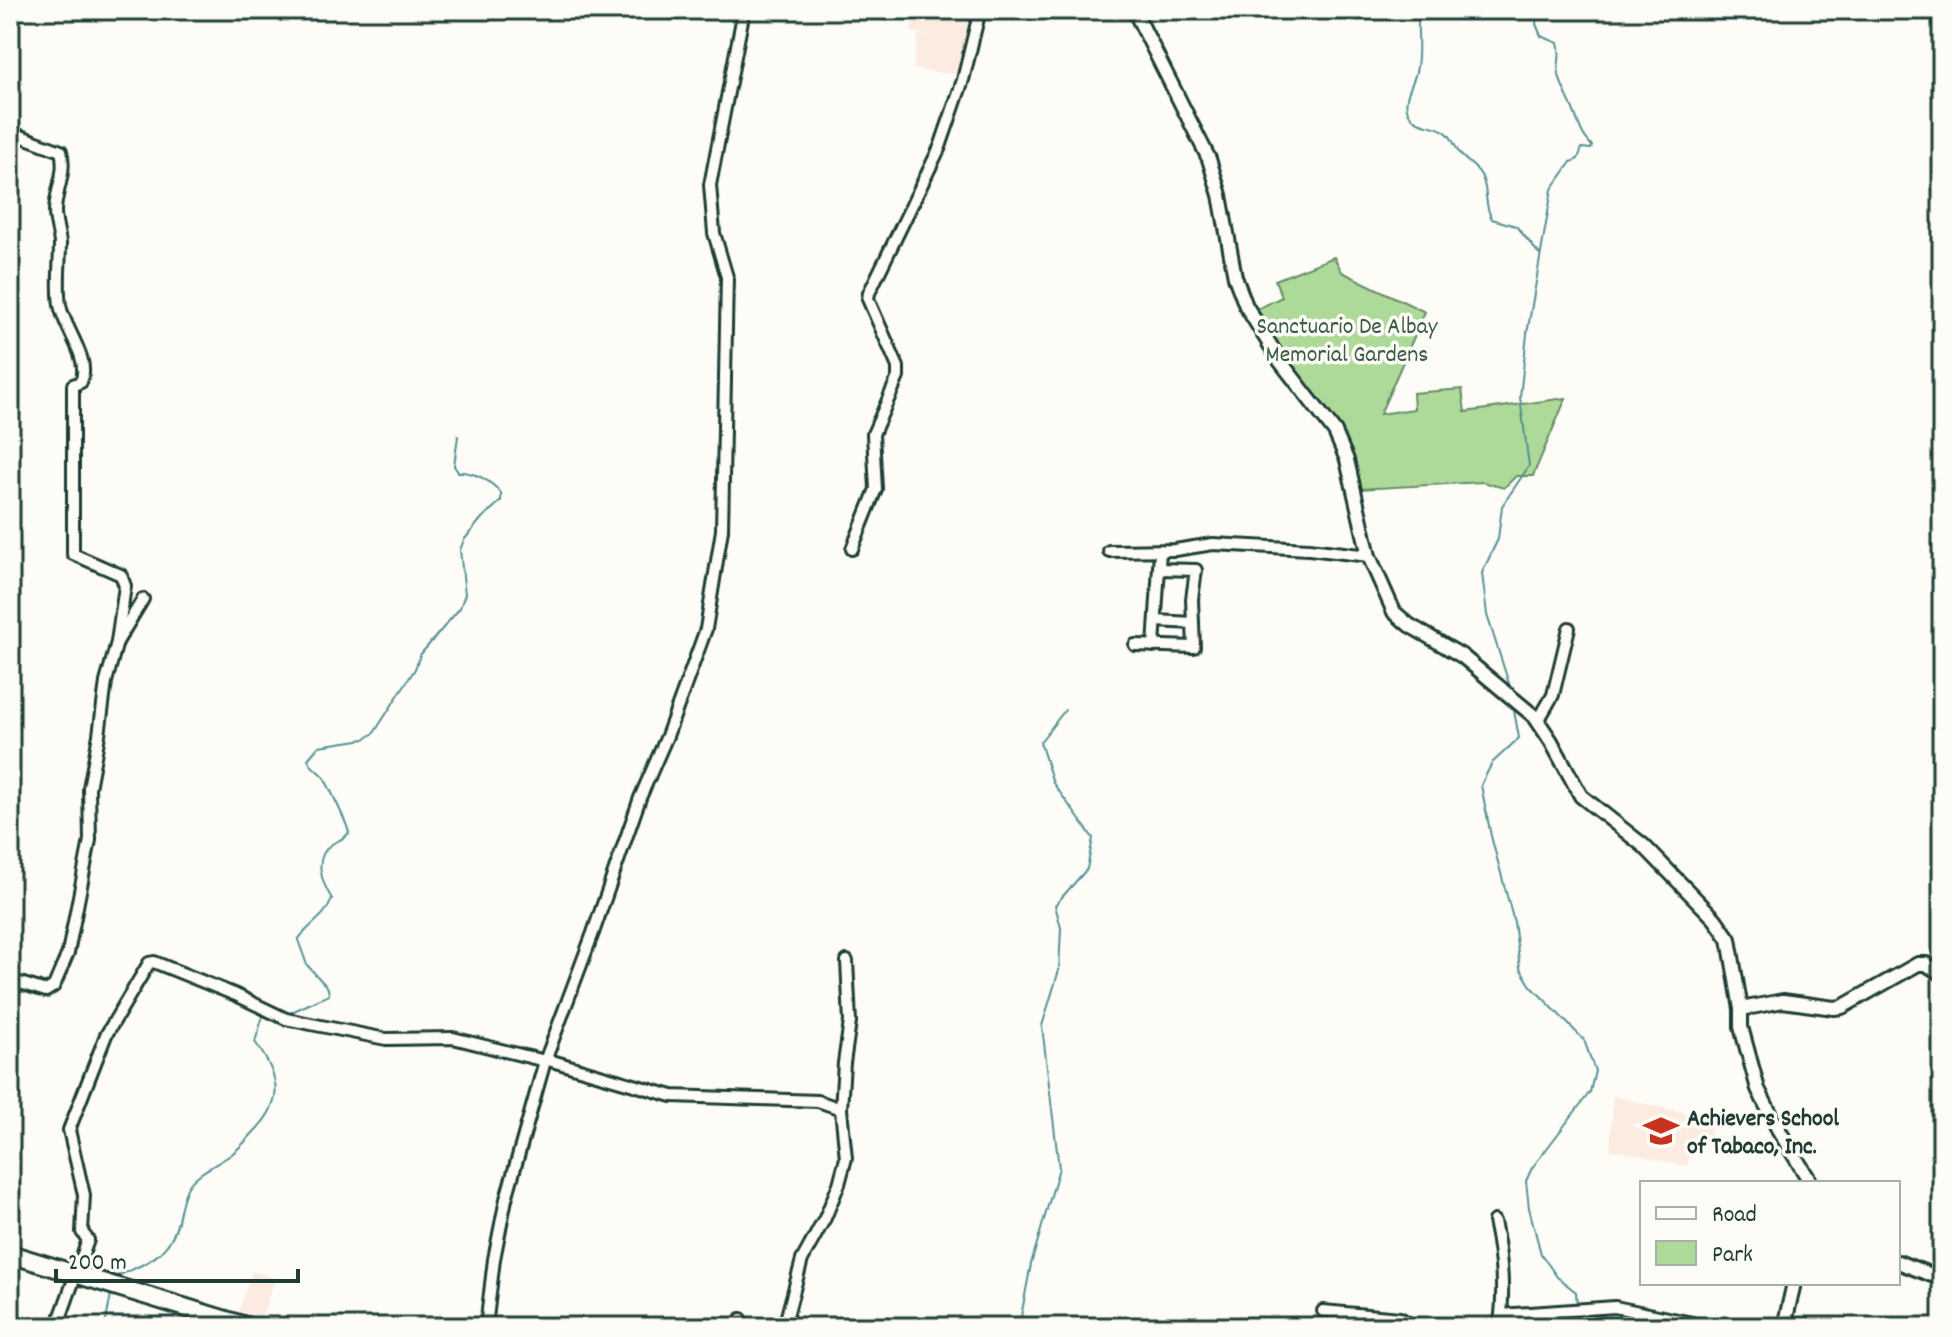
<svg xmlns="http://www.w3.org/2000/svg" width="1952" height="1337" font-family="Dekko,sans-serif">
	<style>
		.built { fill: #fcebe1 }
		.green { fill: #adda99; stroke: #668c66; stroke-width: 2 }
		.lines { fill: none; stroke-linecap: round; stroke-linejoin: round }
		.stream { stroke: #549093; stroke-width: 2 }
		.minor-casing { stroke: #1f3d34; stroke-width: 16 }
		.tertiary-casing { stroke: #1f3d34; stroke-width: 18 }
		.primary-casing { stroke: #1f3d34; stroke-width: 22 }
		.minor { stroke: #fdfcf7; stroke-width: 10 }
		.tertiary { stroke: #fdfcf7; stroke-width: 12 }
		.primary { stroke: #fdfcf7; stroke-width: 16 }
		.labels { text-anchor: middle; stroke-width: 7; stroke-linejoin: round; paint-order: stroke }
		.park-label { font-size: 24px; fill: #3b5c48; stroke: #fdfcf7 }
		.poi-label { font-size: 24px; font-weight: bold; fill: #1f3d34; stroke: #fdfcf7; text-anchor: start }
	</style>
	<rect width="100%" height="100%" fill="#fdfcf7"/>
	<filter id="ink" filterUnits="userSpaceOnUse"><feTurbulence type="fractalNoise" baseFrequency=".0125" numOctaves="2"/><feDisplacementMap in="SourceGraphic" scale="16" xChannelSelector="R" yChannelSelector="G"/><feConvolveMatrix kernelMatrix="1 2 1 2 8 2 1 2 1" color-interpolation-filters="sRGB"/></filter>
	<g filter="url(#ink)">
		<g class="built">
			<path d="M915 10H977L960 75 913 69 918 35 935 36 911 32Z"/>
			<path d="M1613 1096 1714 1120 1708 1142 1691 1148 1687 1166 1610 1149Z"/>
			<path d="M252 1271 275 1278 260 1322 238 1314Z"/>
		</g>
		<path class="green" d="M1334 257 1342 272 1425 312 1380 414 1414 409 1413 393 1462 389 1465 412 1566 398 1533 476H1516L1504 488 1483 482 1359 489 1340 429 1284 357 1255 310 1282 297 1275 280Z"/>
		<g class="lines">
			<g class="stream">
				<path d="M1419 10C1416 31 1421 52 1416 72 1413 84 1404 97 1407 109 1413 129 1437 122 1448 134 1454 140 1455 149 1461 155 1470 165 1481 169 1484 183 1488 198 1484 204 1492 219L1516 226 1540 255"/>
				<path d="M1511 690 1487 615 1482 573 1498 539 1502 506 1529 466 1520 397 1527 334 1552 189 1571 162 1578 159 1582 148 1591 149 1592 146C1579 131 1581 128 1574 112 1569 98 1562 89 1559 75 1557 63 1562 53 1558 43L1541 36 1536 24 1538 10"/>
				<path d="M1513 705 1519 738 1492 763 1481 785 1491 836 1514 922 1520 968 1531 986 1584 1040 1595 1071 1590 1092 1532 1168 1526 1181 1529 1208 1541 1254 1557 1277 1576 1292 1577 1307"/>
				<path d="M287 1014 329 995 328 988 307 965 298 940C308 925 326 917 332 899 322 883 312 858 332 844 340 839 343 840 349 833 348 825 329 787 325 779 320 771 311 769 308 759L319 746 365 739 374 733 415 669 420 655 460 608 465 594 460 550 464 540 482 518 501 501V493C491 481 474 471 458 472L454 466 458 436"/>
				<path d="M116 1280 117 1276C147 1264 170 1254 178 1221 180 1210 183 1194 189 1185 198 1172 216 1165 229 1156 238 1150 245 1142 252 1134 285 1102 281 1078 255 1042L263 1016 268 1015"/>
				<path d="M105 1327 111 1294"/>
				<path d="M1019 1327 1031 1264 1059 1168 1042 1026 1059 970 1061 928 1055 905 1087 869 1093 838 1053 783 1040 742 1065 710"/>
				<path d="M1570 1327 1575 1313"/>
			</g>
			<g class="minor-casing">
				<g id="minor">
					<path d="M10 132 61 151C67 173 55 191 55 212 55 222 59 233 60 243 60 264 57 285 60 305 64 329 91 358 81 382L73 385V554L121 575 125 586 117 642"/>
					<path d="M852 549 876 489 873 434 898 377V367L868 299 869 293 940 147 963 80 980 10"/>
					<path d="M1109 551 1175 550 1213 544 1309 549 1369 556"/>
					<path d="M1156 621 1193 623"/>
					<path d="M1135 645 1194 647 1192 599 1196 570 1160 569"/>
					<path d="M1154 646 1160 551"/>
					<path d="M1538 721 1553 695 1569 628"/>
					<path d="M10 994 20 983 46 991 54 986 68 953 90 840 89 788 99 735 106 682 117 642 143 599"/>
					<path d="M545 1059 672 1096 818 1101 841 1109"/>
					<path d="M1494 1221C1501 1252 1504 1283 1501 1315"/>
					<path d="M1323 1311 1400 1318 1406 1322 1405 1327"/>
					<path d="M57 1327 88 1240 82 1232 84 1195 69 1130 106 1035 149 963 154 962 236 995 286 1019 386 1039 453 1038 545 1061"/>
					<path d="M486 1327 494 1259 506 1199 545 1061 593 933 640 798 667 736 706 629 722 530 727 277 714 233 710 185 744 10"/>
					<path d="M740 1327 741 1319"/>
					<path d="M784 1327 802 1260 825 1218 839 1184 846 1158 841 1109 844 1063 850 1022 847 961"/>
					<path d="M1498 1327 1501 1315 1615 1307 1697 1324 1749 1327"/>
				</g>
			</g>
			<g class="tertiary-casing">
				<g id="tertiary">
					<path d="M1134 10 1209 159 1220 195 1235 277 1246 306 1280 361 1335 432 1347 460 1369 556 1394 612 1409 625 1462 656 1535 717 1551 741 1581 796 1644 846 1715 919 1729 939 1741 1009V1027L1758 1089 1778 1129 1811 1183"/>
					<path d="M1741 1009 1783 1001 1834 1008 1842 1007 1918 964H1926L1942 974"/>
					<path d="M1898 1262 1942 1279"/>
					<path d="M1784 1327 1794 1283"/>
				</g>
			</g>
			<g class="primary-casing">
				<path id="primary" d="M10 1254 249 1327"/>
			</g>
			<use href="#minor" class="minor"/>
			<use href="#tertiary" class="tertiary"/>
			<use href="#primary" class="primary"/>
		</g>
	</g>
	<defs>
		<g id="school-bare" transform="scale(2.76)"><path d="M0-5L7-2L0 1L-7-2ZM-4 1L0 2.5L4 1V4Q0 6-4 4Z" fill="#c8321e" stroke="#fdfcf7" stroke-width="2.5" paint-order="stroke"/></g>
	</defs>
	<g fill-rule="evenodd">
		<use href="#school-bare" x="1661" y="1131"/>
	</g>
	<g class="labels">
		<g class="park-label">
			<text x="1347" y="333">Sanctuario De Albay<tspan x="1347" dy="28">Memorial Gardens</tspan></text>
		</g>
		<g class="poi-label">
			<text x="1687" y="1125">Achievers School<tspan x="1687" dy="28">of Tabaco, Inc.</tspan></text>
		</g>
	</g>
	<rect width="1952" height="1337" fill="none" stroke="#fdfcf7" stroke-width="40"/>
	<rect x="20" y="20" width="1912" height="1297" fill="none" stroke="#1f3d34" stroke-width="3" filter="url(#ink)"/>
	<rect x="1640" y="1181" width="260" height="104" fill="#fdfcf7" stroke="#a4b0a9" stroke-width="2"/>
	<rect x="1656" y="1207" width="40" height="12" fill="#fdfcf7" stroke="#a4b0a9" stroke-width="2"/>
	<text x="1712" y="1221" font-size="24" fill="#1f3d34">Road</text>
	<rect x="1656" y="1241" width="40" height="24" fill="#adda99" stroke="#a4b0a9" stroke-width="2"/>
	<text x="1712" y="1261" font-size="24" fill="#1f3d34">Park</text>
	<path d="M56 1269v12h242v-12" fill="none" stroke="#1f3d34" stroke-width="4"/>
	<text x="68" y="1269" font-size="24" fill="#1f3d34" stroke="#fdfcf7" stroke-width="6" paint-order="stroke">200 m</text>
</svg>
